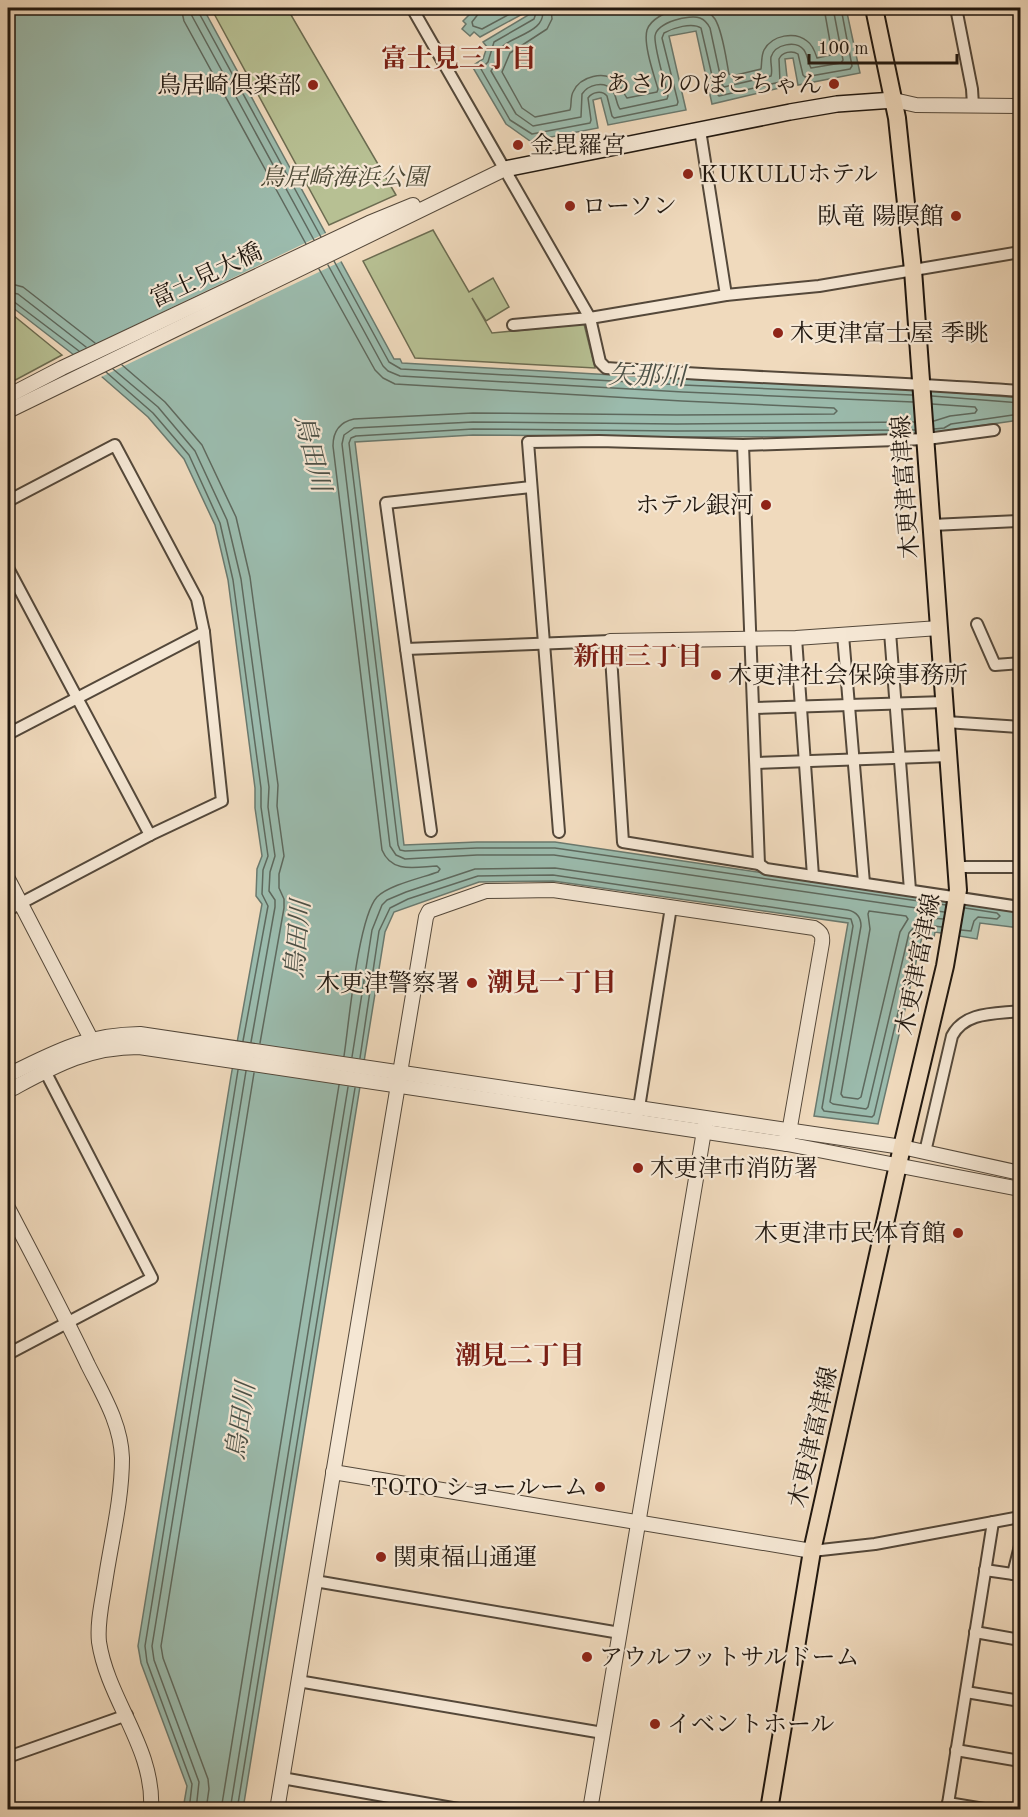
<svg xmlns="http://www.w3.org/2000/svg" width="1028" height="1817" font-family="'Old Standard TT','Noto Serif JP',serif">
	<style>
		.green { fill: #b7c093; stroke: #6c6c51; stroke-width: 1.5 }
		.water { fill: #9bbbad; stroke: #6a796e; stroke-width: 1.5 }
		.pier { fill: #f0dabd }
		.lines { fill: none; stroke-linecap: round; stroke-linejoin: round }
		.shore { stroke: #5e695e; stroke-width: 1.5 }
		.minor-casing { stroke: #54483a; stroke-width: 14 }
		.tertiary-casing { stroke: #54483a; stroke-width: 16 }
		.secondary-casing { stroke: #20170f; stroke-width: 18 }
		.primary-casing { stroke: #20170f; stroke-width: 20 }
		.minor { stroke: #f5e7d4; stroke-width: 10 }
		.tertiary { stroke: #f5e7d4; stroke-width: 14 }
		.secondary { stroke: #f5e7d4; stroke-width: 15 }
		.primary { stroke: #f0dabd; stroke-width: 16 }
		.poi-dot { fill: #8f2418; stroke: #f5e7d4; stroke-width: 2 }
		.labels { text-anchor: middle; stroke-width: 4.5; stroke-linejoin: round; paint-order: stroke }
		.poi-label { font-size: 24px; fill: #20170f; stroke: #f5e7d4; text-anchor: start }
		.park-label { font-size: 24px; font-style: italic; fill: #4d4a37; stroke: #f5e7d4 }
		.street-label { font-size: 24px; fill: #20170f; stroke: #f5e7d4 }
		.neighbourhood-label { font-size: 26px; font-weight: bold; fill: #7a1f14; stroke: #f5e7d4 }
		.water-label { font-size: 26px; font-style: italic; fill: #4b5046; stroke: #f5e7d4 }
	</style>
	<rect width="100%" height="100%" fill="#f0dabd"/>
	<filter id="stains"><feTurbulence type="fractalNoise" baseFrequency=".00333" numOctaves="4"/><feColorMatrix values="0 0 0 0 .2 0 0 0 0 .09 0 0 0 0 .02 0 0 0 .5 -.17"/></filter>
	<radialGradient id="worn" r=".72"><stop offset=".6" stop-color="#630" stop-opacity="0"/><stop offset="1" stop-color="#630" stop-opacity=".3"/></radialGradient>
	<g class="green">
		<path d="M217 8H287L396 195 329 225 212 10Z"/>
		<path d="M433 230 469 292 493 278 509 307 486 321 472 298 492 333 584 324 595 368 415 358 363 261Z"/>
		<path d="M8 311 62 355 8 384Z"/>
	</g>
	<g class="water">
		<path d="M8 8H203L394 359H400L402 363 684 379 911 389 1020 398V420L951 430 950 433 912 436 677 437 473 435 355 442 404 845 477 842H555L1020 911V928L980 923 977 939 935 932 934 937H922L878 1124 814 1116 848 923 553 881 479 882 394 912 385 932 243 1809H183L187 1786 141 1663 138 1646 231 1076 262 904 256 896 257 869 262 856 255 808V788L228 580 215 525 184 459 148 417 101 376 8 304Z"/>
		<path d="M476 8H846L860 73 798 85 793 58 785 59 788 86 712 104 696 31 669 36 686 110 608 125 601 98 593 100 598 128 530 141 506 124 472 66 483 59 487 47 483 42 530 14 528 11 480 37 474 32 470 36 462 29 466 24 463 21Z"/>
	</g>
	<path class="pier" d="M328 232 344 260 99 378 71 356Z"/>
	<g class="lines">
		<g class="shore">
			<path d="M181 8 184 21 306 244"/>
			<path d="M190 8 192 16 314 240"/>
			<path d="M198 8 199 13 321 237"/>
			<path d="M480 8 479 13 472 22 473 26 482 29 521 8"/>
			<path d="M533 8 536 13 534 19 494 42 488 62 481 69 510 120 532 134 590 123 591 120 588 98C592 92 602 90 607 96L612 116 614 118 677 105 678 102 662 38 664 33C673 28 692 22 701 28L716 93 719 96 780 82 779 59C782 52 792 50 798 54L803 75 805 77 850 69 852 66 841 8"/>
			<path d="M542 8C548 30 517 35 504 45 497 50 496 64 491 71L516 114 533 126 581 117 582 94C588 85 604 80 612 90 617 96 616 104 620 109L667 99 668 96C665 83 654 48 655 36 657 22 690 14 700 18 705 20 708 24 710 28L722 84 724 87 771 76C773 70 770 63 771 57 775 44 796 40 804 50 808 56 808 63 811 68L841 63 843 60 833 8"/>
			<path d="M551 8 552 19 547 29 510 53 502 72 522 108 535 117 570 110C572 104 570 98 573 92 580 76 605 70 617 82 622 87 623 93 627 98L657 92 658 89C654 75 643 44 647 30 654 9 703 0 715 19 723 32 726 59 729 74L732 76 761 69C762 63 761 56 764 50 772 35 795 31 807 41 813 45 815 52 817 58L831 55 832 53 824 8"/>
			<path d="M334 261 389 362 401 369 683 385 912 395"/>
			<path d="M328 265 383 366 388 371 400 376 683 392 913 402"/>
			<path d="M319 269 375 370 383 378 395 384 682 401 834 408 837 411 834 414 677 415 473 413 354 419C340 422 333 431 333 446L382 850C392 874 416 867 437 866L440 869 438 872C421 878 389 885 377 897 358 918 349 1023 344 1056"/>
			<path d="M8 283 23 287 95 343"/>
			<path d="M8 292 18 294 86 347"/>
			<path d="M8 299 13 301 79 351"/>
			<path d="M122 365 165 402 202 445 236 517 250 577 278 785 277 806 284 856 279 874V888L284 899V908L260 1043"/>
			<path d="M113 369 158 407 195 451 227 520 241 579 269 787 268 807 275 856 270 872 269 891 275 900V907L251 1042"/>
			<path d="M106 372 153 413 189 455 220 523 233 580 261 788V807L268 856 263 870 262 894 268 906 243 1041"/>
			<path d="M932 396 1020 403"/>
			<path d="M932 404 975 407 977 410 975 413 950 416 934 421"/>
			<path d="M914 422 677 424 473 422 354 428 344 435 342 444 390 846 396 855 405 859 477 855H554L944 912"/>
			<path d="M934 429 944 428 951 424 1020 414"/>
			<path d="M915 430 677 431 473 429 356 436 351 438 349 443 398 845 400 850 405 851 477 848H555L946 905"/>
			<path d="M869 911 906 916 908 919 900 932 861 1097 858 1099 843 1097 841 1094 870 929 868 914Z"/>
			<path d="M961 930 971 931 974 921 978 917 997 919 1000 916 997 913 965 908"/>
			<path d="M352 1057 372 930 382 905 387 900 406 892 475 869 555 868 848 910C857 912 861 918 861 926L830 1102 833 1104 866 1109 868 1107 909 933C916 923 931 917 943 919"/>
			<path d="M360 1058 379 931 390 908 408 899 478 876 553 875 851 919 853 926 822 1108 824 1111 872 1117 874 1115 916 936 920 932 928 931 934 926 942 927"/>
			<path d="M189 1810 192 1784 147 1662 145 1646 238 1070"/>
			<path d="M196 1810 199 1782 154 1660 152 1646 246 1071"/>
			<path d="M206 1810 209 1789 208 1779 163 1658 161 1646 254 1073"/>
			<path d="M221 1810 339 1085"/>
			<path d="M230 1810 348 1087"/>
			<path d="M237 1810 355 1088"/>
		</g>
		<g class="minor-casing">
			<g id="minor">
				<path d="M412 8 590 318 600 362 606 368C744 378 882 381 1020 391"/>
				<path d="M956 8 972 89 973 105"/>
				<path d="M1018 8 1020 11"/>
				<path d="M700 130 726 295"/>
				<path d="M513 325 590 318 726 295 819 286 1020 252"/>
				<path d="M8 501 115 445 197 599 204 632 222 801 150 835 8 910"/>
				<path d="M932 525 1020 521"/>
				<path d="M8 568 150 835"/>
				<path d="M977 624 995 665 1020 663"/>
				<path d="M890 632 910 890"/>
				<path d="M843 635 864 883"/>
				<path d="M796 638 813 876"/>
				<path d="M406 649 610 641 623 842 759 864 743 445"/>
				<path d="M754 708 945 702"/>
				<path d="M946 722 1020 727"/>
				<path d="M8 734 204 632"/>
				<path d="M756 763 949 756"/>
				<path d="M431 831 386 503 531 487"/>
				<path d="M559 832 528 442 599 441 743 445 927 439 994 430"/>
				<path d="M759 864 766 869 1020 907"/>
				<path d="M956 867H1020"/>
				<path d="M638 1114 671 907"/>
				<path d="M925 1152 952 1036C965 1011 996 1014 1020 1011"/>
				<path d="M8 1354 152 1278 45 1071"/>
				<path d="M812 1551 875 1544 1020 1517"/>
				<path d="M985 1570 1020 1575"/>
				<path d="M1013 1574 1020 1546"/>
				<path d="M315 1581 620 1633"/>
				<path d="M975 1632 1020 1640"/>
				<path d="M298 1681 603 1733"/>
				<path d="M966 1692 1020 1701"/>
				<path d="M956 1750 1020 1761"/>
				<path d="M8 1757 127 1715"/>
				<path d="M282 1778 464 1810"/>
				<path d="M948 1803 990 1810"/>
				<path d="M947 1810 993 1522"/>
			</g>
		</g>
		<g class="tertiary-casing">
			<g id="tertiary">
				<path d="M894 100 916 105 1020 106"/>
				<path d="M8 396 62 368 369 223 413 205"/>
				<path d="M8 411 505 169"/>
				<path d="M610 641 796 638 939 628"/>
				<path d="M8 879 91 1039"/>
				<path d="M8 1075C56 1052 84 1035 140 1034L902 1147 1020 1173"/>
				<path d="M8 1091C53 1067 86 1047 139 1047L787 1144 1020 1189"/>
				<path d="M8 1208C35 1260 63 1312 88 1365 103 1395 121 1424 122 1458 122 1500 111 1542 105 1583 102 1602 97 1623 99 1642 108 1701 155 1748 151 1810"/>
				<path d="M333 1472 812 1551"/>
				<path d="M277 1810 426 917 429 911 486 891 553 890 814 928C821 932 823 935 822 943L787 1144"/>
				<path d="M590 1810 705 1125"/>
			</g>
		</g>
		<g class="secondary-casing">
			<path id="secondary" d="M505 169 790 112 837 104 894 100"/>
		</g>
		<g class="primary-casing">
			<path id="primary" d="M769 1810 812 1551 902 1147 945 966 958 890 913 270 897 118 874 8"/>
		</g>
		<use href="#minor" class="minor"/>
		<use href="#tertiary" class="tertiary"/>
		<use href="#secondary" class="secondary"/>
		<use href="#primary" class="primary"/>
	</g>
	<g class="poi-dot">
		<circle cx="834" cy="84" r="6"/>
		<circle cx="313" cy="85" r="6"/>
		<circle cx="518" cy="145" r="6"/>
		<circle cx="688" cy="174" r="6"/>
		<circle cx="570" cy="206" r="6"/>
		<circle cx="956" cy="216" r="6"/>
		<circle cx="778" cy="333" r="6"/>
		<circle cx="766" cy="505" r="6"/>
		<circle cx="716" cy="675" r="6"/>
		<circle cx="472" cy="983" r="6"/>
		<circle cx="638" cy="1168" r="6"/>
		<circle cx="958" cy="1233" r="6"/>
		<circle cx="600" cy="1487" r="6"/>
		<circle cx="381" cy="1557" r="6"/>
		<circle cx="587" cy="1657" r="6"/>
		<circle cx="655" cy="1724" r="6"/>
	</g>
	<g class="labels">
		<g class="poi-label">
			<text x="822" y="92" text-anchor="end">あさりのぽこちゃん</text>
			<text x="301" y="93" text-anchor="end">鳥居崎倶楽部</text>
			<text x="530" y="153">金毘羅宮</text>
			<text x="700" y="182">KUKULUホテル</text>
			<text x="582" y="214">ローソン</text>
			<text x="944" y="224" text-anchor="end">臥竜 陽瞑館</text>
			<text x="790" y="341">木更津富士屋 季眺</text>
			<text x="754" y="513" text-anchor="end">ホテル銀河</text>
			<text x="728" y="683">木更津社会保険事務所</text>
			<text x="460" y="991" text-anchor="end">木更津警察署</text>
			<text x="650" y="1176">木更津市消防署</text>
			<text x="946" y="1241" text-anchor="end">木更津市民体育館</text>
			<text x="588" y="1495" text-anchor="end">TOTO ショールーム</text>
			<text x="393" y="1565">関東福山通運</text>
			<text x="599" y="1665">アウルフットサルドーム</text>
			<text x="667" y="1732">イベントホール</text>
		</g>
		<g class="park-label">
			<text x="344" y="185">鳥居崎海浜公園</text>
		</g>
		<g class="street-label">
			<text transform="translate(206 275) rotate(-25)" y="8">富士見大橋</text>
			<text transform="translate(905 487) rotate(-94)" y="8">木更津富津線</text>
			<text transform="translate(918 964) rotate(-79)" y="8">木更津富津線</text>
			<text transform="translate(813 1437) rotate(-77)" y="8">木更津富津線</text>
		</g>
		<g class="neighbourhood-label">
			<text x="459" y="67">富士見三丁目</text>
			<text x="638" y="665">新田三丁目</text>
			<text x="552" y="991">潮見一丁目</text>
			<text x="520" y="1364">潮見二丁目</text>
		</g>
		<g class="water-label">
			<text transform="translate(647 375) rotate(1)" y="9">矢那川</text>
			<text transform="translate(313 453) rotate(76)" y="9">鳥田川</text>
			<text transform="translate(297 939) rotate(-85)" y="9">鳥田川</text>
			<text transform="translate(240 1421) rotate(-82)" y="9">鳥田川</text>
		</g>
	</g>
	<rect width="1028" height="1817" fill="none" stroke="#f0dabd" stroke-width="30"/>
	<rect x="9" y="9" width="1010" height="1799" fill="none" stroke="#20170f" stroke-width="3"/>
	<rect x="15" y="15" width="998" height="1787" fill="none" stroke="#20170f" stroke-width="1.5"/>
	<path d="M809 54v9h148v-9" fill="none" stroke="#20170f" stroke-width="3"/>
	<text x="818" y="54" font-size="18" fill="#20170f" stroke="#f5e7d4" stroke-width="4.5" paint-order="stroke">100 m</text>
	<rect width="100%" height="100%" filter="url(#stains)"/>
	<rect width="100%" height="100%" fill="url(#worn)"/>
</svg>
